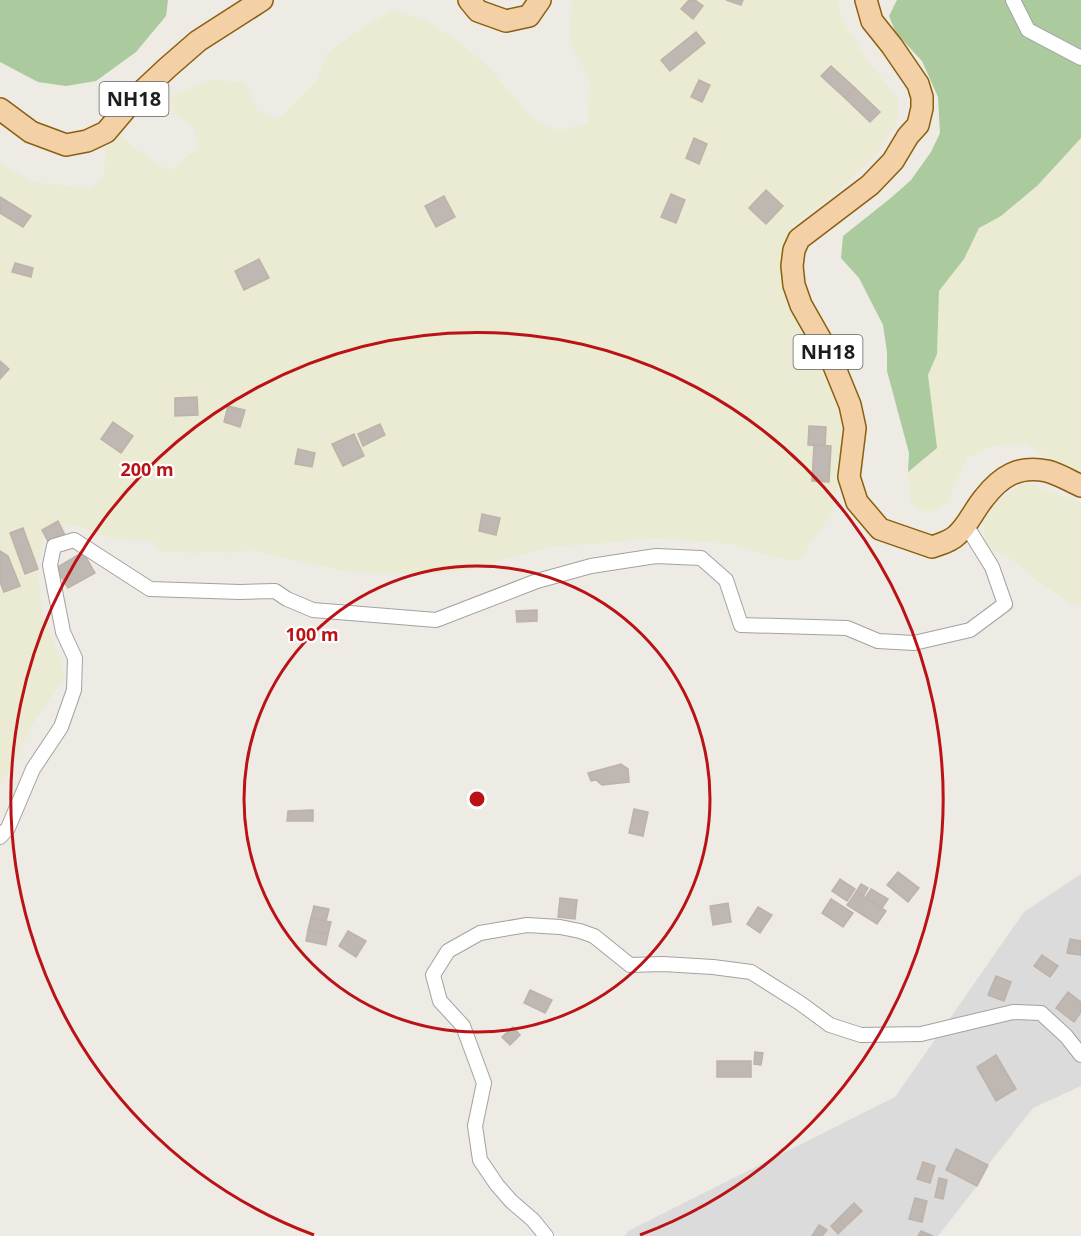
<svg xmlns="http://www.w3.org/2000/svg" width="1081" height="1236" font-family="'Noto Sans',sans-serif">
	<style>
		.residential { fill: #dcdbdb }
		.farmland { fill: #eaebd2 }
		.forest { fill: #abca9d }
		.building { fill: #beb7b2; stroke: #beb2a9; stroke-width: 1.5 }
		.lines { fill: none; stroke-linecap: round; stroke-linejoin: round }
		.minor-casing { stroke: #a2a2a2; stroke-width: 16 }
		.primary-casing { stroke: #8a5f0e; stroke-width: 24 }
		.minor { stroke: #fff; stroke-width: 14 }
		.primary { stroke: #f3d0a5; stroke-width: 21 }
		.ring { fill: none; stroke: #ba1215; stroke-width: 3 }
		.labels { text-anchor: middle; stroke-width: 4.5; stroke-linejoin: round; paint-order: stroke }
		.shield { fill: #fff; stroke: #626262; stroke-width: 1.5 }
		.shield-label { font-size: 20px; font-weight: bold; fill: #1e1e1e }
		.centre { fill: #ba1215; stroke: #fff; stroke-width: 3 }
		.ring-label { font-size: 18px; text-anchor: middle; font-weight: bold; fill: #ba1215; stroke: #fff; stroke-width: 4.5; stroke-linejoin: round; paint-order: stroke }
	</style>
	<rect width="100%" height="100%" fill="#eeebe5"/>
	<path class="residential" d="M1081 874V1086L1033 1108 988 1165 977 1186 938 1236H625L628 1231 895 1097 1024 912Z"/>
	<g class="farmland">
		<path d="M572 0H839L838 8 847 28 865 57 897 98 898 120 877 153 832 197 792 226 786 265 826 365 847 432 841 476 830 515 799 561 777 558 732 544 656 538 594 544 555 546 504 559 483 567 439 574 349 572 312 564 250 550 234 553 204 551 200 553 160 552 153 541 115 539 73 525 43 535 38 569 42 615 58 653 65 677 33 724 0 787V162L33 182 71 186 92 189 104 174 106 146 121 134 134 148 169 171 198 148 194 128 176 115 170 96 213 80 244 82 257 110 279 119 317 80 327 53 367 25 392 10 427 21 460 43 488 66 530 117 558 131 588 123 589 78 570 42Z"/>
		<path d="M1081 138V475L1054 462 1026 444 992 446 967 458 947 503 928 513 911 504 908 472 936 447 928 375 937 354 939 291 964 259 979 228 1001 216 1038 185Z"/>
		<path d="M1025 482 1081 503V605L1071 603 1036 580 1006 555 987 548 982 518 1001 498Z"/>
	</g>
	<g class="forest">
		<path d="M0 0H168L166 16 136 52 96 81 66 86 38 82 0 62Z"/>
		<path d="M897 0H1081V138L1038 185 1001 216 979 228 964 259 939 291 937 354 928 375 937 448 908 472 909 453 887 371V352L883 325 859 278 841 258 843 236 892 197 911 180 931 152 940 133 938 97 922 61 896 33 889 16Z"/>
	</g>
	<g class="building">
		<path d="M689 0H695L703 6 693 19 681 9Z"/>
		<path d="M726 0H743L741 5Z"/>
		<path d="M696 32 705 43 670 71 661 60Z"/>
		<path d="M831 66 855 88 845 98 821 76Z"/>
		<path d="M699 80 710 85 702 102 691 97Z"/>
		<path d="M855 88 880 112 870 122 845 98Z"/>
		<path d="M694 138 707 144 699 164 686 158Z"/>
		<path d="M766 190 783 206 766 224 749 208Z"/>
		<path d="M671 194 685 200 676 223 661 217Z"/>
		<path d="M444 196 455 217 436 227 425 206Z"/>
		<path d="M0 197 31 216 23 227 0 213Z"/>
		<path d="M259 259 269 278 244 290 235 271Z"/>
		<path d="M15 263 33 268 31 277 12 272Z"/>
		<path d="M0 361 9 369 0 379Z"/>
		<path d="M197 397 198 415 175 416V398Z"/>
		<path d="M228 406 245 410 240 427 224 422Z"/>
		<path d="M113 422 133 436 121 453 101 439Z"/>
		<path d="M380 424 385 435 363 446 358 434Z"/>
		<path d="M809 426 826 427 825 446 808 445Z"/>
		<path d="M354 434 364 456 343 466 332 444Z"/>
		<path d="M814 445 831 446 829 482 812 481Z"/>
		<path d="M298 449 315 453 312 467 295 464Z"/>
		<path d="M482 514 500 518 496 535 479 531Z"/>
		<path d="M58 521 67 539 51 547 42 530Z"/>
		<path d="M23 528 38 569 25 574 10 533Z"/>
		<path d="M0 551 8 556 20 586 4 592 0 582Z"/>
		<path d="M83 552 95 573 68 588 56 568Z"/>
		<path d="M537 610V621L517 622 516 611Z"/>
		<path d="M621 764 628 769 629 782 602 785 596 780 591 781 588 773Z"/>
		<path d="M634 809 648 812 643 836 629 833Z"/>
		<path d="M313 810V821H287L288 811Z"/>
		<path d="M898 872 919 888 908 902 887 885Z"/>
		<path d="M840 879 855 889 847 901 832 891Z"/>
		<path d="M861 884 868 888 863 897 856 892Z"/>
		<path d="M871 889 888 899 882 908 865 898Z"/>
		<path d="M856 892 886 911 877 924 847 905Z"/>
		<path d="M560 898 577 900 575 919 558 917Z"/>
		<path d="M831 899 853 913 843 927 822 913Z"/>
		<path d="M728 903 731 922 713 925 710 906Z"/>
		<path d="M314 906 329 909 326 921 311 918Z"/>
		<path d="M758 907 772 915 760 933 747 924Z"/>
		<path d="M311 918 331 922 328 934 308 930Z"/>
		<path d="M308 930 328 934 326 945 306 941Z"/>
		<path d="M348 931 366 941 356 957 339 946Z"/>
		<path d="M1070 939 1081 941V955L1067 953Z"/>
		<path d="M1042 955 1058 966 1050 977 1034 966Z"/>
		<path d="M996 976 1011 982 1004 1001 988 995Z"/>
		<path d="M530 990 552 1000 545 1013 524 1003Z"/>
		<path d="M1068 992 1081 1002V1012L1074 1022 1056 1008Z"/>
		<path d="M513 1027 520 1035 510 1045 502 1037Z"/>
		<path d="M755 1052 763 1053 761 1065 754 1064Z"/>
		<path d="M996 1055 1016 1089 996 1101 977 1067Z"/>
		<rect x="717" y="1061" width="34" height="16"/>
		<path d="M956 1149 988 1165 977 1186 946 1170Z"/>
		<path d="M923 1162 935 1166 930 1183 917 1179Z"/>
		<path d="M939 1178 947 1180 943 1199 935 1197Z"/>
		<path d="M915 1198 927 1201 922 1222 909 1219Z"/>
		<path d="M854 1203 862 1211 845 1227 838 1219Z"/>
		<path d="M838 1219 845 1227 838 1234 831 1226Z"/>
		<path d="M819 1225 827 1230 822 1236H812Z"/>
		<path d="M921 1231 933 1236H918Z"/>
	</g>
	<g class="lines">
		<g class="minor-casing">
			<g id="minor">
				<path d="M1013 0 1028 30 1081 58"/>
				<path d="M0 837 8 828 33 769 61 727 74 690 75 658 63 632 50 565 54 546 74 540 150 589 240 592 275 591 287 599 313 610 436 620 537 581 591 566 656 556 701 558 726 580 741 625 847 628 878 641 914 643 970 630 1005 604 992 567 966 525"/>
				<path d="M546 1236 533 1220 511 1201 497 1185 480 1160 475 1126 484 1083 463 1026 440 1001 433 975 448 951 480 933 527 925 560 927 580 931 594 936 630 965 663 964 713 967 751 972 800 1003 830 1025 861 1035 921 1034 1013 1012 1041 1013 1066 1036 1081 1055"/>
			</g>
		</g>
		<g class="primary-casing">
			<g id="primary">
				<path d="M469 0 478 11 506 21 529 16 540 0"/>
				<path d="M866 0 872 21 892 46 918 84 922 97V108L918 125 908 136 893 161 870 185 799 239 794 250 792 266 794 285 801 305 830 356 850 405 855 428 849 477 857 502 880 529 932 547C940 544 950 542 957 535 968 525 974 510 984 498 1001 476 1019 465 1047 471 1059 474 1070 481 1081 486"/>
				<path d="M0 109 31 132 66 145 87 141 106 132 134 99 167 68 198 41 262 0"/>
			</g>
		</g>
		<use href="#minor" class="minor"/>
		<use href="#primary" class="primary"/>
	</g>
	<g class="ring">
		<circle cx="477" cy="799" r="233"/>
		<path d="M314 1235A466 466 0 1 1 640 1235"/>
	</g>
	<g class="labels">
		<g class="shield">
			<rect x="99.5" y="82" width="69" height="34" rx="4.5"/>
			<rect x="793.5" y="335" width="69" height="34" rx="4.5"/>
		</g>
		<g class="shield-label">
			<text x="134" y="106">NH18</text>
			<text x="828" y="359">NH18</text>
		</g>
	</g>
	<circle cx="477" cy="799" r="9" class="centre"/>
	<g class="ring-label">
		<text x="147" y="476">200 m</text>
		<text x="312" y="641">100 m</text>
	</g>
</svg>
